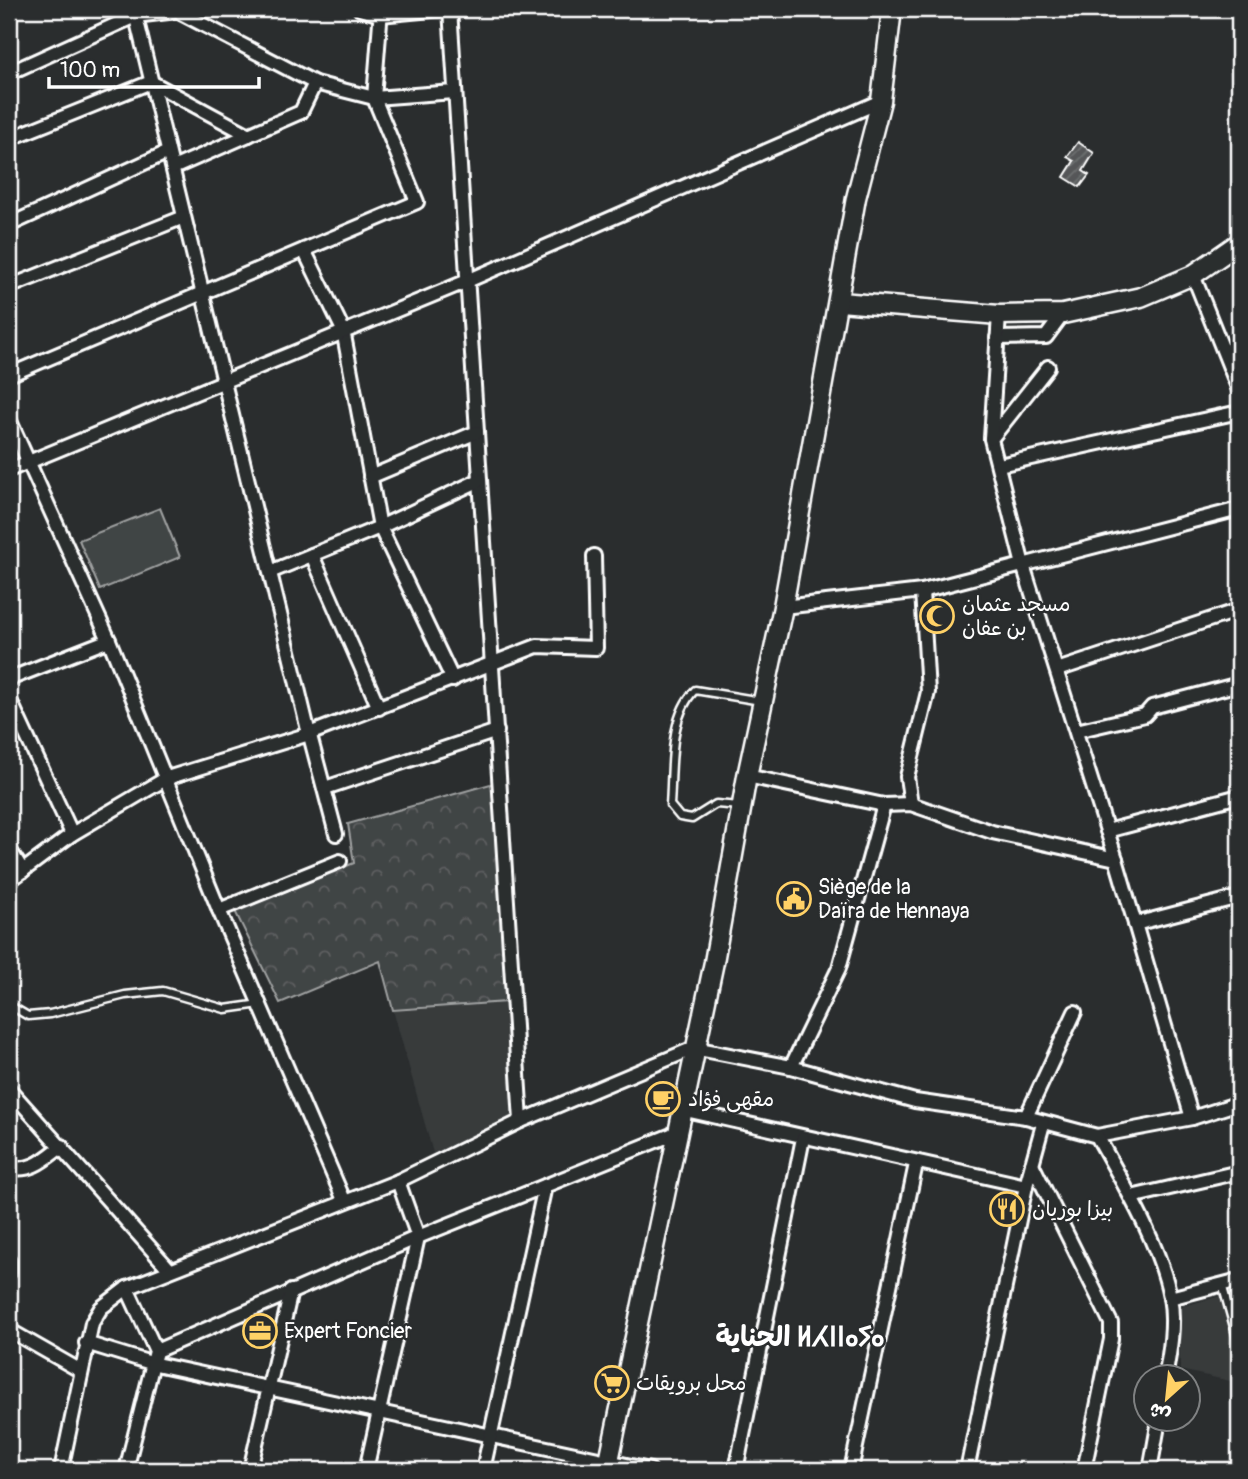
<svg xmlns="http://www.w3.org/2000/svg" width="1248" height="1479" font-family="Pangolin,'Playpen Sans Arabic','Noto Sans Tifinagh',sans-serif">
	<style>
		.built { fill: #373a3b }
		.park { fill: url(#park-crowns); stroke: #a0a2a2; stroke-width: 2 }
		.pitch { fill: #414445; stroke: #a0a2a2; stroke-width: 2 }
		.building { fill: url(#building-hatch); stroke: #fff; stroke-width: 2 }
		.lines { fill: none; stroke-linecap: round; stroke-linejoin: round }
		.lane-casing { stroke: #fff; stroke-width: 11 }
		.street-casing { stroke: #fff; stroke-width: 18 }
		.secondary-casing { stroke: #fff; stroke-width: 23 }
		.lane { stroke: #2a2d2e; stroke-width: 6 }
		.street { stroke: #2a2d2e; stroke-width: 12 }
		.secondary { stroke: #2a2d2e; stroke-width: 18 }
		.labels { text-anchor: middle; stroke-width: 5; stroke-linejoin: round; paint-order: stroke }
		.poi-label { font-size: 21px; fill: #fff; stroke: #2a2d2e; text-anchor: start }
		.district-label { font-size: 28px; font-weight: bold; fill: #fff; stroke: #2a2d2e }
	</style>
	<defs>
		<pattern id="park-crowns" width="20" height="18" patternUnits="userSpaceOnUse" patternTransform="scale(1.75)"><rect width="20" height="18" fill="#414445"/><path d="M2 6a3 3 0 1 1 6 0M12 15a3 3 0 1 1 6 0" fill="none" stroke="#5e6061"/></pattern>
		<pattern id="building-hatch" width="6" height="6" patternUnits="userSpaceOnUse" patternTransform="scale(1.75)"><rect width="6" height="6" fill="#555758"/><path d="M-1 1l2-2M0 6l6-6M5 7l2-2" fill="none" stroke="#6e7071"/></pattern>
	</defs>
	<rect width="100%" height="100%" fill="#2a2d2e"/>
	<filter id="ink" filterUnits="userSpaceOnUse"><feTurbulence type="fractalNoise" baseFrequency=".0143" numOctaves="2"/><feDisplacementMap in="SourceGraphic" scale="14" xChannelSelector="R" yChannelSelector="G"/><feConvolveMatrix kernelMatrix="1 2 1 2 8 2 1 2 1" color-interpolation-filters="sRGB"/></filter>
	<g filter="url(#ink)">
		<g class="built">
			<path d="M506 1002 514 1119 433 1153 393 1010Z"/>
			<path d="M1239 1291V1383L1180 1370 1179 1307Z"/>
		</g>
		<path class="park" d="M494 783 506 1002 393 1010 380 961 280 1003 235 911 354 863 348 824Z"/>
		<path class="pitch" d="M160 508 180 557 100 590 79 540Z"/>
		<path class="building" d="M1078 142 1094 153 1083 171 1089 175 1080 187 1064 177 1074 161 1067 157Z"/>
		<g class="lines">
			<g class="lane-casing">
				<g id="lane">
					<path d="M740 806 716 804 692 819 680 817 670 805C673 767 668 718 695 690L761 701"/>
					<path d="M9 1005 28 1016 50 1014 125 995 163 991 225 1009 260 1004"/>
					<path d="M1222 1284 1239 1345"/>
				</g>
			</g>
			<g class="street-casing">
				<g id="street">
					<path d="M134 9 309 734"/>
					<path d="M360 9 380 15 442 9"/>
					<path d="M450 9 521 1121"/>
					<path d="M9 73 135 16 177 11 315 83 374 98 454 92"/>
					<path d="M9 139 151 82 249 135"/>
					<path d="M173 168 301 112 315 83"/>
					<path d="M9 225 168 152"/>
					<path d="M304 250 343 330 380 527 453 680"/>
					<path d="M1193 275 1239 390"/>
					<path d="M9 287 184 217"/>
					<path d="M997 338 1046 337 1063 314"/>
					<path d="M1048 367 991 439 1023 565 1116 859 1192 1118"/>
					<path d="M9 375 417 202 374 98 381 9"/>
					<path d="M9 419 109 640 219 910 344 1200"/>
					<path d="M991 438 999 315"/>
					<path d="M999 465 1239 412"/>
					<path d="M9 470 465 282 881 101"/>
					<path d="M370 477 477 432"/>
					<path d="M312 555 379 708"/>
					<path d="M270 572 380 527 480 480"/>
					<path d="M783 607 922 591 1239 509"/>
					<path d="M1057 670 1239 610"/>
					<path d="M9 679 109 640"/>
					<path d="M9 698 72 834"/>
					<path d="M1076 731 1145 715 1152 707 1239 684"/>
					<path d="M309 732 336 834"/>
					<path d="M747 776 884 805 911 804 992 832 1116 859"/>
					<path d="M325 788 497 731"/>
					<path d="M911 804 907 777 928 692 922 591"/>
					<path d="M1107 831 1239 796"/>
					<path d="M9 849 23 871"/>
					<path d="M9 881 72 834 167 778 309 734 537 646 596 648 594 556"/>
					<path d="M219 910 340 861"/>
					<path d="M1135 924 1239 897"/>
					<path d="M791 1067 839 968 884 805"/>
					<path d="M9 1089 170 1270"/>
					<path d="M681 1109 1026 1186"/>
					<path d="M1026 1117 1075 1012"/>
					<path d="M1097 1136 1192 1118 1239 1103"/>
					<path d="M1032 1164 1111 1323V1339L1084 1470"/>
					<path d="M9 1167C31 1173 45 1159 62 1146"/>
					<path d="M1131 1197 1239 1172"/>
					<path d="M9 1261V1273"/>
					<path d="M1170 1298 1239 1280"/>
					<path d="M9 1330 81 1371"/>
					<path d="M86 1343 151 1363 650 1470"/>
					<path d="M156 1351 418 1237 676 1133"/>
					<path d="M61 1470 92 1323 101 1308 127 1288 398 1181 521 1121 694 1048 791 1067 915 1101 1026 1117 1097 1136C1123 1183 1160 1244 1170 1297 1175 1323 1170 1352 1165 1378"/>
					<path d="M126 1470 156 1351 127 1288"/>
					<path d="M250 1470 291 1291"/>
					<path d="M366 1470 418 1237 398 1181"/>
					<path d="M483 1470 545 1186"/>
					<path d="M736 1470 803 1138"/>
					<path d="M851 1470 916 1164"/>
					<path d="M967 1470 1026 1186 1043 1124"/>
					<path d="M1150 1470 1159 1420"/>
				</g>
			</g>
			<g class="secondary-casing">
				<g id="secondary">
					<path d="M840 302 999 315 1063 314 1141 297 1193 275 1239 243"/>
					<path d="M607 1470 714 962 747 776 783 607 856 198 881 101 892 9"/>
				</g>
			</g>
			<use href="#lane" class="lane"/>
			<use href="#street" class="street"/>
			<use href="#secondary" class="secondary"/>
		</g>
	</g>
	<defs>
		<g id="mosque-ring" transform="scale(1.75)"><circle r="9.5" fill="#2a2d2e" stroke="#ffd166" stroke-width="1.5"/><path d="M3.5-4.9A6 6 0 1 0 3.5 4.9A5 5 0 1 1 3.5-4.9Z" fill="#ffd166"/></g>
		<g id="civic-ring" transform="scale(1.75)"><circle r="9.5" fill="#2a2d2e" stroke="#ffd166" stroke-width="1.5"/><path d="M-.6-6.5H3V-4.5H.6V-3L4-1V1h2V6H-6V1h2V-1L-.6-3ZM-1.2 2.5V6h2.4V2.5Z" fill="#ffd166"/></g>
		<g id="cafe-ring" transform="scale(1.75)"><circle r="9.5" fill="#2a2d2e" stroke="#ffd166" stroke-width="1.5"/><path d="M-5.5-4.5H6V0H3Q3 3.5 0 3.5H-2.5Q-5.5 3.5-5.5 0ZM3-3.2v2h1.7v-2ZM-6 4.5H4V6H-6Z" fill="#ffd166"/></g>
		<g id="restaurant-ring" transform="scale(1.75)"><circle r="9.5" fill="#2a2d2e" stroke="#ffd166" stroke-width="1.5"/><path d="M-5-6h1v4h1v-4h1v4h1v-4h1v5L-1.5 .5V6h-2V.5L-5-1ZM5-6V6H3V1.5H1.5Q1.5-4 5-6Z" fill="#ffd166"/></g>
		<g id="office-ring" transform="scale(1.75)"><circle r="9.5" fill="#2a2d2e" stroke="#ffd166" stroke-width="1.5"/><path d="M-6-3h4V-5.5h4V-3h4V5H-6ZM-1-4.5V-3h2v-1.5ZM-6 0V1H6V0Z" fill="#ffd166"/></g>
		<g id="supermarket-ring" transform="scale(1.75)"><circle r="9.5" fill="#2a2d2e" stroke="#ffd166" stroke-width="1.5"/><path d="M-6-5.5h2.5l.6 2H6L4.5 2H-2.5L-4.4-4H-6ZM-1.5 3.2a1.3 1.3 0 1 0 .1 0ZM3 3.2a1.3 1.3 0 1 0 .1 0Z" fill="#ffd166"/></g>
	</defs>
	<g fill-rule="evenodd">
		<use href="#mosque-ring" x="937" y="616"/>
		<use href="#civic-ring" x="794" y="899"/>
		<use href="#cafe-ring" x="663" y="1099"/>
		<use href="#restaurant-ring" x="1007" y="1209"/>
		<use href="#office-ring" x="260" y="1331"/>
		<use href="#supermarket-ring" x="612" y="1383"/>
	</g>
	<g class="labels">
		<g class="poi-label">
			<text x="962" y="611">مسجد عثمان<tspan x="962" dy="24">بن عفان</tspan></text>
			<text x="818" y="894">Siège de la<tspan x="818" dy="24">Daïra de Hennaya</tspan></text>
			<text x="688" y="1106">مقهى فؤاد</text>
			<text x="1032" y="1216">بيزا بوريان</text>
			<text x="284" y="1338">Expert Foncier</text>
			<text x="636" y="1390">محل برويقات</text>
		</g>
		<g class="district-label">
			<text x="800" y="1346">الحناية ⵍⵃⵏⵏⴰⵢⴰ</text>
		</g>
	</g>
	<rect width="1248" height="1479" fill="none" stroke="#2a2d2e" stroke-width="35"/>
	<rect x="18" y="18" width="1213" height="1444" fill="none" stroke="#fff" stroke-width="2.5" filter="url(#ink)"/>
	<g transform="translate(1167 1398) rotate(207)"><circle r="33" fill="#2a2d2e" stroke="#7f8182" stroke-width="2"/>
	<path d="M0-5L12 26L0 18L-12 26Z" fill="#ffd166"/>
	<text y="-10" font-size="19" font-weight="bold" text-anchor="middle" fill="#ffffff">ش</text>
	</g>
	<path d="M49 77v10h210v-10" fill="none" stroke="#ffffff" stroke-width="3.5"/>
	<text x="60" y="77" font-size="21" fill="#ffffff" stroke="#2a2d2e" stroke-width="5" paint-order="stroke">100 m</text>
</svg>
